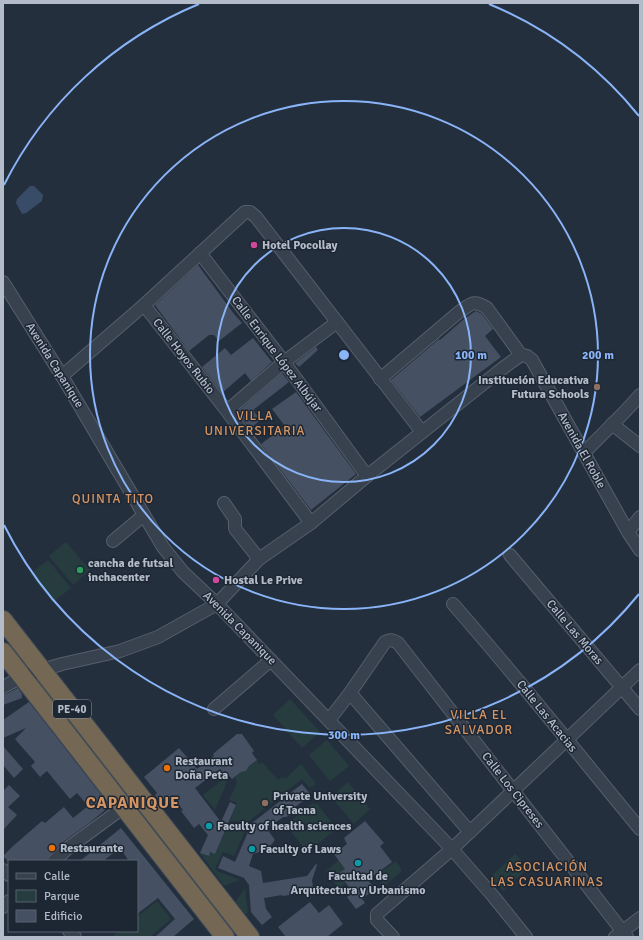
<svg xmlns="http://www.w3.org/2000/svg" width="643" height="940" font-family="Signika,sans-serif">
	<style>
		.green { fill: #263c3f }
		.water { fill: #394c67 }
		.building { fill: #455162 }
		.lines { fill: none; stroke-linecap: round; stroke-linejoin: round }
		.minor-casing { stroke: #565f6c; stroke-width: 14 }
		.highway-casing { stroke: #434c59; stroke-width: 20 }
		.minor { stroke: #38414e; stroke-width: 12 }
		.highway { stroke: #746855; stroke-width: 18 }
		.ring { fill: none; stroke: #8ab4f8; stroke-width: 2 }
		.hotel-dot { fill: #d1479c; stroke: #1d2633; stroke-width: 1.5 }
		.education-dot { fill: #8d6e63; stroke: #1d2633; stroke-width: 1.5 }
		.leisure-dot { fill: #2e9e5b; stroke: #1d2633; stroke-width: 1.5 }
		.food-dot { fill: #e8710a; stroke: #1d2633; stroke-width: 1.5 }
		.culture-dot { fill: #0f9aa8; stroke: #1d2633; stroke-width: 1.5 }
		.labels { text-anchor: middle; stroke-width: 3; stroke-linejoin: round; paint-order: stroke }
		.shield { fill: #1d2633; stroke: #878f9c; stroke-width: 1 }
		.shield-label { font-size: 11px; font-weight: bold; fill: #b4bcc9 }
		.poi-label { font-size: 12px; font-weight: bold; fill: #b4bcc9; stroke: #1d2633; text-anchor: start }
		.street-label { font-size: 12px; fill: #b4bcc9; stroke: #1d2633 }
		.neighbourhood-label { font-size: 13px; letter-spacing: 1px; fill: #d59563; stroke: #1d2633 }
		.district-label { font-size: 16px; font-weight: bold; letter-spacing: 1px; fill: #d59563; stroke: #1d2633 }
		.centre { fill: #8ab4f8; stroke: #1d2633; stroke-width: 2 }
		.ring-label { font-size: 12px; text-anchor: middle; font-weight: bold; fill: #8ab4f8; stroke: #1d2633; stroke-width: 3; stroke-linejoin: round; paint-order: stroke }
	</style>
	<rect width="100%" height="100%" fill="#242f3e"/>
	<g class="green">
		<path d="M66 542 90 570 73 585 49 556Z"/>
		<path d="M48 560 71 588 53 602 30 574Z"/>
		<path d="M40 679 132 795 129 800 37 682Z"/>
		<path d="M290 699 320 732 302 748 273 715Z"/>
		<path d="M327 740 349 766 330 781 309 755Z"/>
		<path d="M257 760 259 764 262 762 278 780 282 777 286 778 289 776 290 774 301 764 316 784 310 788 302 779 249 821H230L237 803 229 800 237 783 235 777 241 772 246 771 249 766Z"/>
		<path d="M225 778 227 782 215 810 203 795Z"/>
		<path d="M348 782 370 809 354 824 331 797Z"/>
		<path d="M312 804H317L334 825 333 832 307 852 286 825Z"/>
		<path d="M229 824H248L234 856 223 852 215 869 217 871 240 880 224 886 200 853 208 856 210 852 215 854 226 829Z"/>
		<path d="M515 854 528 868 503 891 490 877Z"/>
		<path d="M339 860 345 869 339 873 346 883 339 889 326 871Z"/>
		<path d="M396 861 401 869 402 871 383 887 376 875Z"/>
		<path d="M245 888 248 913 245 914 235 902Z"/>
		<path d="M157 901 171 919 150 937H112L119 931H137V917Z"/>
	</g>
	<path class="water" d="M30 186H34L43 195 42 201 26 213 22 214 16 203 17 199Z"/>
	<g class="building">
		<path d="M198 265 234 314 242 323 219 341 214 335H209L189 351 155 305Z"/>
		<path d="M476 311 482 314 493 329 485 336 501 357 420 417 391 380 439 339 440 340 464 319Z"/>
		<path d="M253 338 272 362 251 381 245 373 222 393 202 367 225 348 231 355Z"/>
		<path d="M316 347 318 350 299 367 295 363Z"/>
		<path d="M282 373 289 382 253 410 260 420 250 429 237 412Z"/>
		<path d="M296 392 356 474 311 510 261 444 285 426 272 409Z"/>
		<path d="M18 688 22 694V698L3 705V694H6Z"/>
		<path d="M29 702 110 806 88 824 63 842 49 856 46 861H8L3 856 12 847 42 821 45 823 64 807 73 818 88 806 77 793 70 799 47 771 40 777 31 766 35 762 15 739 26 728 3 738V720Z"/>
		<path d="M237 734H242L254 751 252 753 257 760 249 766 246 771 241 772 232 779 225 771 223 773 220 769 195 788 221 822 230 802 236 805 215 854 210 852 209 856 200 853 208 835 199 824 194 828 181 811 183 810 175 800 169 804 164 798 160 801 155 795 157 793 144 777 179 748 197 769 214 756 213 754Z"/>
		<path d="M3 746 23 769 14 778 3 765Z"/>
		<path d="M302 784 311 795 295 807V812L291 815 286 817H283L267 829 275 840 270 846 264 843 262 851 253 854 249 866 261 871 263 883 307 876 316 864 317 865 312 880 313 888 316 892 282 896V895L264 898 266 909 272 917 262 925 251 912 249 885 244 878 218 868 223 856 235 862 252 823Z"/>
		<path d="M9 785 20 796 8 807 17 815 3 830V791Z"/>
		<path d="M365 821 384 843 380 846 392 862 368 880 375 889 362 899 365 903 356 909 347 897 353 893 339 873 345 869 334 854 347 844 344 838Z"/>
		<path d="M121 828 194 919 173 937H155L175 919 158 898 137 914V861H129L120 848 103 861H80Z"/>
		<path d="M310 902 319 913 329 905 343 924 327 937H286L278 927Z"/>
	</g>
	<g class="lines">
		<g class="minor-casing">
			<g id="minor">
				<path d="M200 253 284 362 367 476"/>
				<path d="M3 282 62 376 163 547 183 572 217 604 452 849 493 896 526 937"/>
				<path d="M144 305 227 411 311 523"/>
				<path d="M521 355 527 356 532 360 628 532 640 550"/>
				<path d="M62 376 144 305 245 212H250L256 217 422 432"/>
				<path d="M380 379 459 312C471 304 473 299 487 308L521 355"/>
				<path d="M227 411 284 362 337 322"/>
				<path d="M612 424 640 446"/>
				<path d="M584 453C603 433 623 415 640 395"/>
				<path d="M224 503 235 519V528L236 530 259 559"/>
				<path d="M628 532 640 517"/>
				<path d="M113 541 144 515"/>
				<path d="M510 555 640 709"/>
				<path d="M453 604C518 678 578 754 640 829"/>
				<path d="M3 687 22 677 42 670 62 664 120 651 158 637 217 604 259 559 311 523 367 476 503 368 521 355"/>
				<path d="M350 693 470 832"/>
				<path d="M214 709 271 660"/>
				<path d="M329 720 350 693 385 642C390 639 393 640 398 643L627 937"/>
				<path d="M54 861 68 848 124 807 141 798"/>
				<path d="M3 870 9 875"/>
				<path d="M3 907 9 901"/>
				<path d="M69 931 75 937"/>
				<path d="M393 937 377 920V914L452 849 640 670"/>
				<path d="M615 937 640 918"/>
			</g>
		</g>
		<g class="highway-casing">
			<g id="highway">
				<path d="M3 620 250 937"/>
				<path d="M3 652 225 937"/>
			</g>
		</g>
		<use href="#minor" class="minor"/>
		<use href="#highway" class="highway"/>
	</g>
	<g class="ring">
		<circle cx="344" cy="355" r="127"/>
		<circle cx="344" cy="355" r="254"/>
		<path d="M639 594A380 380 0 0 1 4 525M4 185A380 380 0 0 1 199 4M489 4A380 380 0 0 1 639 116"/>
	</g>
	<g class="hotel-dot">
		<circle cx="254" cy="245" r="4"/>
		<circle cx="216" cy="580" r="4"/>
	</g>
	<g class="education-dot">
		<circle cx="597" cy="387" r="4"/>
		<circle cx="265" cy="803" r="4"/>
	</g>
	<circle class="leisure-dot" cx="80" cy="570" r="4"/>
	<g class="food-dot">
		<circle cx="167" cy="768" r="4"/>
		<circle cx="52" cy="848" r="4"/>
	</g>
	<g class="culture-dot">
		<circle cx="209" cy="826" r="4"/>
		<circle cx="252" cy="849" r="4"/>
		<circle cx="358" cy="863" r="4"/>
	</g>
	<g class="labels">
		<rect class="shield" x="53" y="700" width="38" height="18" rx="3"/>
		<g class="shield-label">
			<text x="72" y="713">PE-40</text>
		</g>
		<g class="poi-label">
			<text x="262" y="249">Hotel Pocollay</text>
			<text x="589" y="384" text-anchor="end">Institución Educativa<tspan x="589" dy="14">Futura Schools</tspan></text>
			<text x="88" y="567">cancha de futsal<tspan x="88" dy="14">inchacenter</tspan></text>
			<text x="224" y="584">Hostal Le Prive</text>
			<text x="175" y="765">Restaurant<tspan x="175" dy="14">Doña Peta</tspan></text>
			<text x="273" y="800">Private University<tspan x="273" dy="14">of Tacna</tspan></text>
			<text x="217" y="830">Faculty of health sciences</text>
			<text x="60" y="852">Restaurante</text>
			<text x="260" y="853">Faculty of Laws</text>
			<text x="358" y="880" text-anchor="middle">Facultad de<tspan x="358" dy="14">Arquitectura y Urbanismo</tspan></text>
		</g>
		<g class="street-label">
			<text transform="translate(277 354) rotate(53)" y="4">Calle Enrique López Albújar</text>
			<text transform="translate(184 356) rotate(52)" y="4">Calle Hoyos Rubio</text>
			<text transform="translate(55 365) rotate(58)" y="4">Avenida Capanique</text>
			<text transform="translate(582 450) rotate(61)" y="4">Avenida El Roble</text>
			<text transform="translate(240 628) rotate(45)" y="4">Avenida Capanique</text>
			<text transform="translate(575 632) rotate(50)" y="4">Calle Las Moras</text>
			<text transform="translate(547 716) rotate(51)" y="4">Calle Las Acacias</text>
			<text transform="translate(513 790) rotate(52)" y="4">Calle Los Cipreses</text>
		</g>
		<g class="neighbourhood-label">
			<text x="255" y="420">VILLA<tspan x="255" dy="15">UNIVERSITARIA</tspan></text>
			<text x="113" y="503">QUINTA TITO</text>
			<text x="479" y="719">VILLA EL<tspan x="479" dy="15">SALVADOR</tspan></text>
			<text x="547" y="871">ASOCIACIÓN<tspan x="547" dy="15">LAS CASUARINAS</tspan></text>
		</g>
		<g class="district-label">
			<text x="133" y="808">CAPANIQUE</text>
		</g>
	</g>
	<circle cx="344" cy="355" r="6" class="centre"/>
	<g class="ring-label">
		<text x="471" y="359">100 m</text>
		<text x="598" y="359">200 m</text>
		<text x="344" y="739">300 m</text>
	</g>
	<rect width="643" height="940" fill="none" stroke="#b4bcc9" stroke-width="8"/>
	<rect x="8" y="860" width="130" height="72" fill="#1d2633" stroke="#59626f"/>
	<rect x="16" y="873" width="20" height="6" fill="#38414e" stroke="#59626f"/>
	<text x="44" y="880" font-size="12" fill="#b4bcc9">Calle</text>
	<rect x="16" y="890" width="20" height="12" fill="#263c3f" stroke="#59626f"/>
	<text x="44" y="900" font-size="12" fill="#b4bcc9">Parque</text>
	<rect x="16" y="910" width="20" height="12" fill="#455162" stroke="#59626f"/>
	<text x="44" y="920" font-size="12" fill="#b4bcc9">Edificio</text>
</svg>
